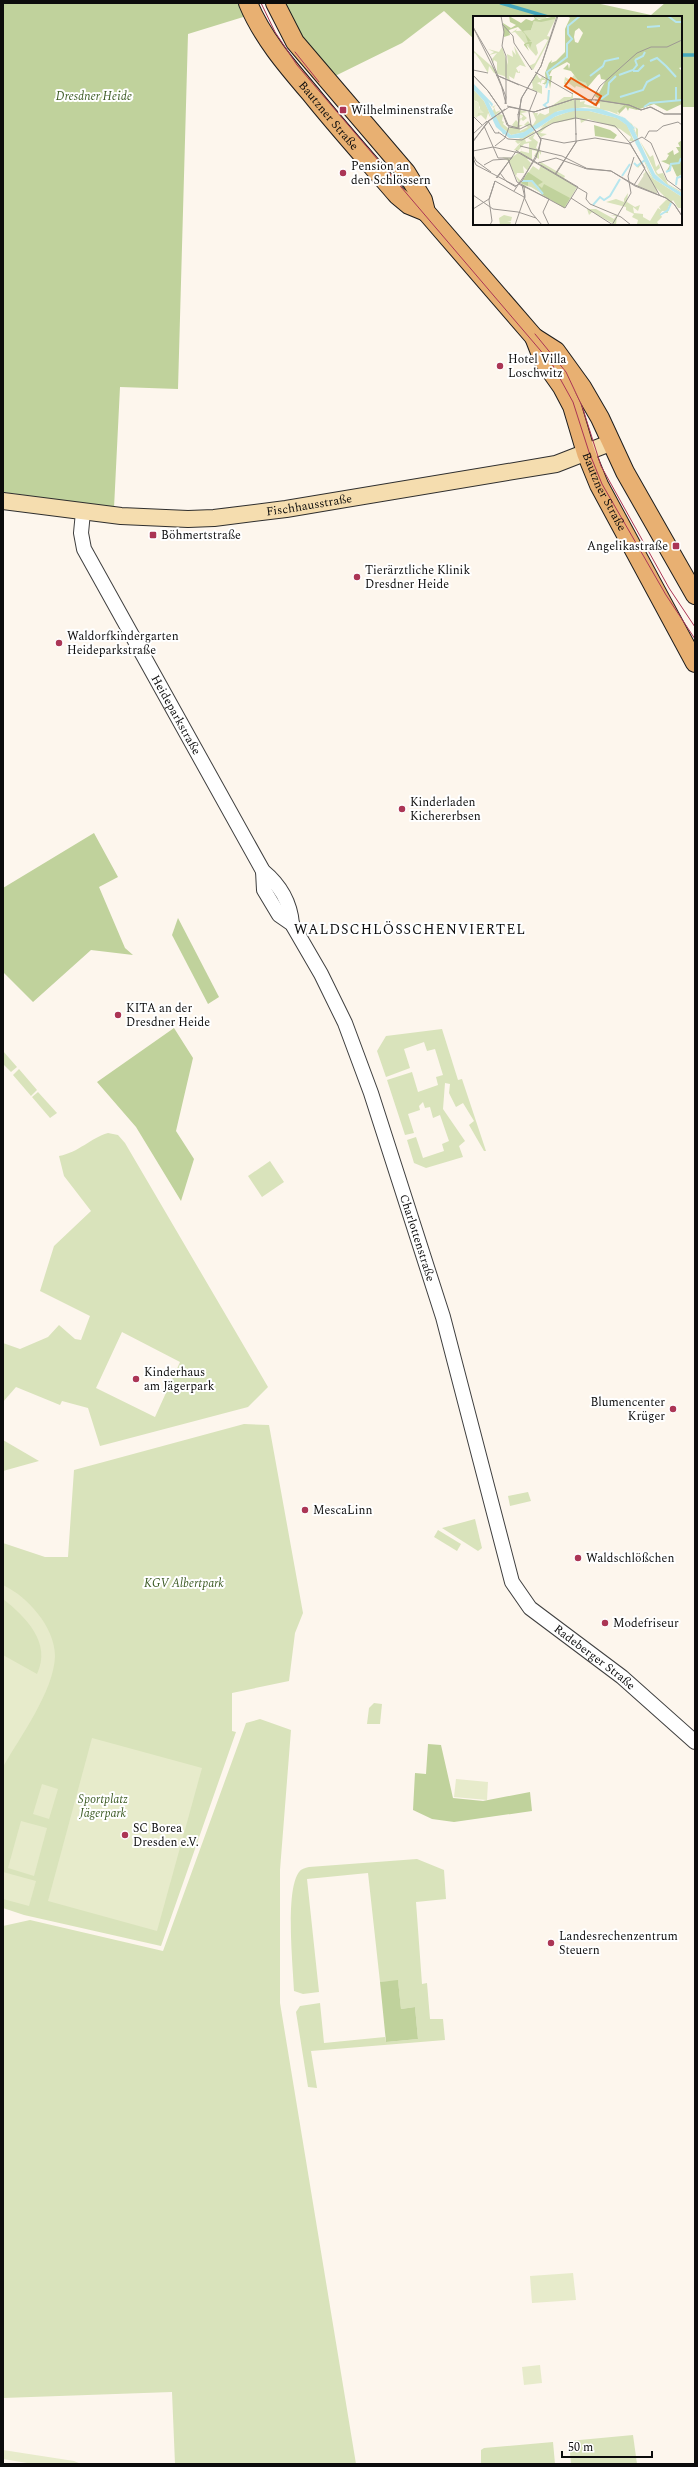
<svg xmlns="http://www.w3.org/2000/svg" width="698" height="2467" font-family="Spectral,serif">
	<style>
		.green { fill: #d9e3bb; fill-rule: evenodd }
		.forest { fill: #c0d29c }
		.pitch { fill: #e7ebcb }
		.lines { fill: none; stroke-linecap: round; stroke-linejoin: round }
		.stream { stroke: #47a8bc; stroke-width: 3.5 }
		.tertiary-casing { stroke: #3f3f3f; stroke-width: 16 }
		.secondary-casing { stroke: #2e2e2e; stroke-width: 18 }
		.primary-casing { stroke: #1d1d1d; stroke-width: 20 }
		.tertiary { stroke: #fff; stroke-width: 14 }
		.secondary { stroke: #f5ddaf; stroke-width: 16 }
		.primary { stroke: #e8b072; stroke-width: 18 }
		.tram { stroke: #ab3555; stroke-width: 1 }
		.poi-dot { fill: #ab3555; stroke: #fff; stroke-width: 1.5 }
		.labels { text-anchor: middle; stroke-width: 4; stroke-linejoin: round; paint-order: stroke }
		.park-label { font-size: 12px; font-style: italic; fill: #3c5b24; stroke: #fff }
		.poi-label { font-size: 12px; fill: #0c0c0c; stroke: #fff; text-anchor: start }
		.street-label { font-size: 12px; fill: #0c0c0c; stroke: #fff }
		.quarter-label { font-size: 14px; letter-spacing: 1px; fill: #0c0c0c; stroke: #fff }
		.inset-river { fill: none; stroke: #b7e6ee; stroke-width: 2 }
		.inset-road { fill: none; stroke: #9d9893; stroke-width: 1 }
		.view { fill: #e8590c; fill-opacity: 0.15; stroke: #e8590c; stroke-width: 2 }
		.inset-edge { fill: none; stroke: #0c0c0c; stroke-width: 2 }
	</style>
	<rect width="100%" height="100%" fill="#fdf6ed"/>
	<g class="green">
		<path d="M442 1029 458 1080 462 1079 486 1151H484L469 1125 474 1121 463 1103 456 1107 449 1093 450 1084 445 1083 443 1109 465 1141 459 1146 463 1157 426 1168 414 1163 407 1140 416 1137 423 1158 444 1151 442 1144 449 1141 440 1115 433 1118 430 1107 425 1108 423 1102 419 1106 420 1110 408 1114 414 1133 405 1135 387 1080 412 1072 418 1092 438 1085 436 1077 443 1075 435 1049 427 1051 424 1042 404 1049 410 1068 386 1077 377 1051 386 1036Z"/>
		<path d="M3 1051 17 1067 11 1072 3 1064Z"/>
		<path d="M19 1069 37 1090 31 1096 13 1075Z"/>
		<path d="M38 1092 57 1113 50 1118 32 1097Z"/>
		<path d="M108 1133 118 1135 125 1143 268 1387 248 1407 100 1446 88 1408 62 1401 60 1405 16 1387 3 1402V1343L20 1349 48 1337 59 1325 75 1339 81 1340 90 1316 40 1291 54 1246 91 1211 64 1176 59 1156C80 1152 90 1138 108 1133ZM122 1332 180 1362 155 1417 96 1388Z"/>
		<path d="M270 1161 284 1182 262 1197 248 1176Z"/>
		<path d="M244 1424 269 1425 303 1613 295 1633 289 1681 232 1693V1731L236 1732 161 1946 24 1915 3 1908V1543L45 1557H68L74 1470Z"/>
		<path d="M3 1440 39 1461 3 1471Z"/>
		<path d="M528 1492 531 1501 510 1506 508 1496Z"/>
		<path d="M475 1519 482 1548 478 1551 442 1528Z"/>
		<path d="M438 1530 461 1544 457 1551 434 1537Z"/>
		<path d="M374 1703 382 1704 380 1724H367L369 1708Z"/>
		<path d="M260 1719 291 1730 280 1870V2003L356 2464H175L172 2392 3 2398V1926L30 1920 163 1951 246 1723Z"/>
		<path d="M417 1859 444 1870 446 1899 416 1902 422 1984 427 1983 430 2019H443L445 2040 311 2051 317 2088 308 2087 296 2012 300 2006 320 2003 324 2043 385 2037 386 2042 418 2039 415 2007 401 2009 398 1981 380 1982 368 1873 307 1879 319 1992 303 1994 294 1991C293 1966 285 1891 299 1872 301 1869 305 1868 309 1867Z"/>
		<path d="M633 2435 637 2464H571L569 2441Z"/>
		<path d="M553 2442 555 2464H481V2450L484 2448Z"/>
	</g>
	<g class="forest">
		<path d="M3 3H249L253 14 188 34 178 389 120 387 114 508 3 492Z"/>
		<path d="M285 3H596L651 15 665 3H695V107H681V17H474V39L444 11 402 43 333 77 304 42Z"/>
		<path d="M94 833 118 877 99 887 125 948 133 955 91 950 33 1002 3 972V888Z"/>
		<path d="M178 918 219 997 208 1004 172 935Z"/>
		<path d="M174 1028 193 1058 176 1131 194 1159 181 1201 136 1127 97 1082Z"/>
		<path d="M428 1744 441 1745 453 1798 483 1801 530 1792 532 1811 454 1822 432 1819 413 1810 415 1773 426 1774Z"/>
		<path d="M398 1980 401 2009 415 2007 418 2039 386 2042 380 1982Z"/>
	</g>
	<g class="pitch">
		<path d="M3 1585C17 1592 28 1601 38 1614 47 1625 55 1641 55 1656 54 1691 20 1737 3 1767V1655L37 1674C52 1643 26 1617 3 1599Z"/>
		<path d="M92 1738 202 1768 157 1931 48 1901Z"/>
		<path d="M456 1779 488 1782 487 1800 454 1797Z"/>
		<path d="M42 1784 58 1789 49 1819 33 1814Z"/>
		<path d="M21 1821 47 1828 34 1876 8 1868Z"/>
		<path d="M3 1872 36 1881 29 1906 3 1899Z"/>
		<path d="M573 2273 576 2300 532 2303 530 2276Z"/>
		<path d="M540 2365 542 2383 524 2385 522 2367Z"/>
		<path d="M3 2450 74 2461 81 2464H33L3 2459Z"/>
	</g>
	<g class="lines">
		<g class="stream">
			<path d="M501 3 548 17"/>
			<path d="M681 55H695"/>
		</g>
		<g class="tertiary-casing">
			<g id="tertiary">
				<path id="s1" d="M83 512 81 533 84 549 263 871C280 885 290 901 292 924"/>
				<path id="s2" d="M263 871 264 890 279 915 292 924 321 974 345 1023 371 1093 443 1317 512 1582 530 1608 622 1677 695 1742"/>
			</g>
		</g>
		<g class="secondary-casing">
			<g id="secondary">
				<path id="s3" d="M3 501 121 516 188 519 214 518 286 509 556 464 610 443"/>
			</g>
		</g>
		<g class="primary-casing">
			<g id="primary">
				<path id="s4" d="M248 3C262 37 286 65 310 93 338 128 368 161 397 195L409 205 426 212"/>
				<path d="M275 3 295 42 406 172 423 200 426 212 534 337 556 351 582 387 600 418 625 472 695 595"/>
				<path id="s5" d="M534 337 543 360 562 387 572 406 586 453 599 485 695 663"/>
			</g>
		</g>
		<use href="#tertiary" class="tertiary"/>
		<use href="#secondary" class="secondary"/>
		<use href="#primary" class="primary"/>
		<g class="tram">
			<path d="M261 3 275 32 297 65 552 364 573 402 589 452 602 484 666 595 695 639"/>
			<path d="M295 52 319 82"/>
			<path d="M535 334 566 372 582 406 601 466 669 588 695 627"/>
		</g>
	</g>
	<g class="poi-dot">
		<rect x="339" y="106" width="8" height="8" rx="2"/>
		<circle cx="343" cy="173" r="4"/>
		<circle cx="500" cy="366" r="4"/>
		<rect x="149" y="531" width="8" height="8" rx="2"/>
		<rect x="672" y="542" width="8" height="8" rx="2"/>
		<circle cx="357" cy="577" r="4"/>
		<circle cx="59" cy="643" r="4"/>
		<circle cx="402" cy="809" r="4"/>
		<circle cx="118" cy="1015" r="4"/>
		<circle cx="136" cy="1379" r="4"/>
		<circle cx="673" cy="1409" r="4"/>
		<circle cx="305" cy="1510" r="4"/>
		<circle cx="578" cy="1558" r="4"/>
		<circle cx="605" cy="1623" r="4"/>
		<circle cx="125" cy="1835" r="4"/>
		<circle cx="551" cy="1943" r="4"/>
	</g>
	<g class="labels">
		<g class="park-label">
			<text x="94" y="100">Dresdner Heide</text>
			<text x="184" y="1587">KGV Albertpark</text>
			<text x="103" y="1803">Sportplatz<tspan x="103" dy="14">Jägerpark</tspan></text>
		</g>
		<g class="poi-label">
			<text x="351" y="114">Wilhelminenstraße</text>
			<text x="351" y="170">Pension an<tspan x="351" dy="14">den Schlössern</tspan></text>
			<text x="508" y="363">Hotel Villa<tspan x="508" dy="14">Loschwitz</tspan></text>
			<text x="161" y="539">Böhmertstraße</text>
			<text x="668" y="550" text-anchor="end">Angelikastraße</text>
			<text x="365" y="574">Tierärztliche Klinik<tspan x="365" dy="14">Dresdner Heide</tspan></text>
			<text x="67" y="640">Waldorfkindergarten<tspan x="67" dy="14">Heideparkstraße</tspan></text>
			<text x="410" y="806">Kinderladen<tspan x="410" dy="14">Kichererbsen</tspan></text>
			<text x="126" y="1012">KITA an der<tspan x="126" dy="14">Dresdner Heide</tspan></text>
			<text x="144" y="1376">Kinderhaus<tspan x="144" dy="14">am Jägerpark</tspan></text>
			<text x="665" y="1406" text-anchor="end">Blumencenter<tspan x="665" dy="14">Krüger</tspan></text>
			<text x="313" y="1514">MescaLinn</text>
			<text x="586" y="1562">Waldschlößchen</text>
			<text x="613" y="1627">Modefriseur</text>
			<text x="133" y="1832">SC Borea<tspan x="133" dy="14">Dresden e.V.</tspan></text>
			<text x="559" y="1940">Landesrechenzentrum<tspan x="559" dy="14">Steuern</tspan></text>
		</g>
		<g class="street-label">
			<text dy="4" stroke="none"><textPath href="#s4" startOffset="139">Bautzner Straße</textPath></text>
			<text dy="4" stroke="none"><textPath href="#s5" startOffset="171">Bautzner Straße</textPath></text>
			<text dy="4" stroke="none"><textPath href="#s3" startOffset="308">Fischhausstraße</textPath></text>
			<text dy="4" stroke="none"><textPath href="#s1" startOffset="227">Heideparkstraße</textPath></text>
			<text dy="4" stroke="none"><textPath href="#s2" startOffset="403">Charlottenstraße</textPath></text>
			<text dy="4" stroke="none"><textPath href="#s2" startOffset="873">Radeberger Straße</textPath></text>
		</g>
		<g class="quarter-label">
			<text x="410" y="934">WALDSCHLÖSSCHENVIERTEL</text>
		</g>
	</g>
	<g transform="translate(473 16)">
		<rect width="209" height="209" fill="#fdf6ed"/>
		<path d="M63 0H74L73 2 76 3 84 0 74 20 78 21 60 54 56 50 62 47 75 24 72 23 63 29 65 37 63 40 42 16 38 17 44 13 43 15 58 14 61 5 69 4 62 2ZM41 30 53 51 47 49 43 52 46 57 47 54V57H45L43 56 41 63 36 60 37 65 31 60 21 57 16 50 15 57 7 44 2 37 0 38V34L24 55V46L21 44 20 47 19 43 24 37 16 39 21 36 15 33 26 36 29 31 35 49 34 38 40 41 39 34 43 39ZM63 57 66 62 68 63 69 60 73 64V68L71 69 72 64H69L67 68V66L64 67 69 70V78L58 73 60 72 59 66ZM101 59 113 67V73L103 70 102 72 92 64 94 68H91L92 61 97 64ZM0 73 11 85 15 93 18 103 15 97 13 104 8 99 3 101 7 92 5 86 0 84ZM100 76V83L93 85 101 83 102 86V82H107V86L112 85 111 88 127 92V84L152 88 144 97 150 101 159 108 163 117V112L160 109 165 113V122L157 107 149 100 136 95 112 91 85 95 52 116 38 119 26 109 18 92 20 95 21 92 19 91 14 84 19 91 23 89 21 91 23 96 28 94 23 99 25 100 24 98 28 96 26 98 30 99 29 105 31 106 33 108 31 106 30 108 36 113 38 110 42 112 39 109 43 104 45 106V99L46 103 48 102 45 97 47 94 55 96 48 97 54 102 50 105 48 103 50 100 46 98 48 102 46 109H50L46 111 47 115 55 111 51 109 55 105 57 108 60 109 63 104 60 97H65L64 100 67 97 72 99 76 97V92L91 81H98ZM98 95H116L144 102 154 109 161 125H156L158 121 147 113 115 103 108 107 107 102 77 108 67 117 74 118 68 121 64 117 70 110 63 114 81 101ZM61 115 62 117 52 123 53 126 59 125 55 122 62 118 60 122 65 126 63 132 68 135V139L66 136V143L61 140 64 135 59 134V143H54L58 147 55 155 50 150 51 157H44L43 160 48 165 46 167 35 145 29 141 38 142 48 135V134L49 132 48 135 56 137V127L51 128 45 135 41 134 48 126 45 128 42 125ZM167 125 177 141 180 139 183 151 186 148 187 152 183 155 185 158 190 157 195 168 209 176V177L193 168 183 158ZM164 130 172 145 176 155 181 163 209 181V192H205L200 184 195 191V200V197H191L194 195H189L187 198 189 201 184 206 186 209 164 208 165 204 159 201 161 198 153 194V191L133 186 143 183 151 186V183L155 177 154 186 162 191 167 189 165 195 160 191 161 197 170 198V201L177 205 185 192 188 194 186 191 194 183 170 159 173 155 180 163 176 157 171 145 165 152 161 147 164 150 171 144ZM66 145 92 160 91 162 104 171 92 192 58 171 53 170 52 173 48 167 62 147 60 150 66 154 68 149ZM114 193H123L141 203 143 200 137 199H144L143 209 119 196 116 199ZM31 199 39 201 38 205H34L38 206 37 209H27L26 202Z" fill="#d9e3bb"/>
		<path d="M36 0 48 7 53 3 59 5 62 3 60 0 66 4 82 0V3L68 6 61 5 58 14 50 15 58 25 55 26H59L57 32 56 28H53L56 35 51 29V28L55 26 52 18 45 11 36 14 37 19 31 21 30 7 38 12 43 9 37 6ZM94 0H209V51L206 52 209 55V88L194 95 181 88 164 94 156 92 155 95 153 91 146 98 145 95 152 88 127 84V87L120 90 126 83 122 80 123 75 126 77 133 64 128 63 127 58 125 59 114 72 113 67 105 64 98 55 90 53 95 48 96 53 97 48 94 46 79 54 76 60H79L77 73 76 66 74 69 73 67 71 68H69L73 66 72 57 76 47 79 44 78 47 83 45 92 36V13L97 2ZM106 12 110 17 105 27 102 26 101 21 102 15ZM121 109 137 114 144 119 141 123 122 120ZM209 124V158L204 161 199 150H197L198 155 193 156 197 149 188 145 193 144 196 139 194 138 200 134 201 139 206 136 203 131H207L205 127ZM55 156 70 166 65 169 69 172 71 168 97 182 91 192 68 178 66 171 59 165 55 166V170L48 167Z" fill="#c0d29c" fill-rule="evenodd"/>
		<path d="M173 156 185 176 183 178 164 170Z" fill="#d9dcc1"/>
		<path d="M0 84 6 87V92L11 97H5L4 102 0 100Z" fill="#e7ebcb"/>
		<path d="M0 67 20 88 19 91 15 85 26 109 38 119 51 116 82 96 99 92 128 93 152 102 163 113 160 112 182 158 193 168 209 177V181L180 162 154 109 144 102 116 95H97L81 101 50 122H36L23 111 11 85 0 73Z" fill="#b7e6ee"/>
		<path class="inset-river" d="M195 0 203 6H209M174 11 187 10M162 44 170 40 172 36M177 45 184 42 193 50M193 50 203 61M160 55H165L171 49M146 59 160 54 164 49 162 44M117 60 130 50 132 45 146 42M0 70 14 86 31 118M203 71V84M73 72 76 62 74 56 94 41V28L99 23 95 18V10L107 0M147 81 170 74 174 66 187 59M128 83 135 78 136 67 143 60M171 91 177 87 209 84M75 92 71 89 75 86 76 74M104 93 119 94 144 101 154 108 162 123M63 112 84 98 101 94M163 126 183 163 209 179M161 147 164 150 172 144M193 156 197 154 198 148 206 147 208 142M149 160 157 148M49 165H59L70 178M203 169 204 162 209 160M120 189 127 181 131 184 137 180 147 163M187 199 195 194 198 187"/>
		<path class="inset-road" d="M28 0 31 16 29 30 33 40V88L29 72M29 8 40 20 41 27 59 54M0 11 21 53M0 11 18 42 33 81 32 88M21 53 30 74M0 54 15 57M62 56 100 78M0 59 15 75 28 94M0 59 15 75 29 95 34 109 45 112 48 83 68 50 84 0M23 59 46 69M102 84 103 119M122 84 156 89 168 94 178 91 191 98H209M118 85 127 70 164 37 178 31H194L209 24M34 90 61 96 101 83 125 84 156 89 168 94 177 91 191 98H209M29 95 36 111 47 113 57 108 65 118M26 98 36 91 61 96 101 83 119 84M45 98 46 113M45 99 49 81 68 50 85 0M0 100 9 109M103 102 142 110 157 127M15 105 22 117H26M11 110 25 142H39M25 116 35 123 49 124 80 107 102 102M0 118 14 105M67 122 91 127 122 122 157 128 172 152 161 169M172 122 176 115H184L190 110 205 106 209 109M0 125 16 105 32 93M0 126 15 105 27 97M157 127 169 121 178 127 194 164 209 175M157 127 187 180M22 130 32 122 36 111M47 130 89 140 113 152M0 135 20 131 46 137 114 177 113 183 117 188 148 201 158 209M0 139 3 145 18 156M0 142 3 149 43 170 49 165 66 134 68 123 58 109 56 96 64 76 23 59M65 147 83 142 114 153 138 155 162 169 193 182 201 188 209 200M11 149 20 144 35 143 44 166 92 192 105 171 44 135M111 152 138 155 162 170 193 182 201 188 209 200M27 157 33 165 43 171M82 158 104 125M83 158 103 126V117M23 162 40 140M24 162 44 134M22 165 51 181 58 196 69 209M49 169 52 182M50 170 76 183 70 196 76 209M41 175 63 142 68 124 64 117M0 179 20 193 45 196 63 202M98 182 140 209M0 193 16 183 22 165M17 209 19 205 16 184 22 165M42 209 52 180 51 171 46 168M139 209 158 177 155 160 161 141"/>
		<path class="view" d="M98 62 128 80 123 89 92 70Z"/>
		<rect width="209" height="209" class="inset-edge"/>
	</g>
	<rect width="698" height="2467" fill="none" stroke="#0c0c0c" stroke-width="8"/>
	<path d="M562 2451v6h90v-6" fill="none" stroke="#0c0c0c" stroke-width="2"/>
	<text x="568" y="2451" font-size="12" fill="#0c0c0c" stroke="#ffffff" stroke-width="3" paint-order="stroke">50 m</text>
</svg>
